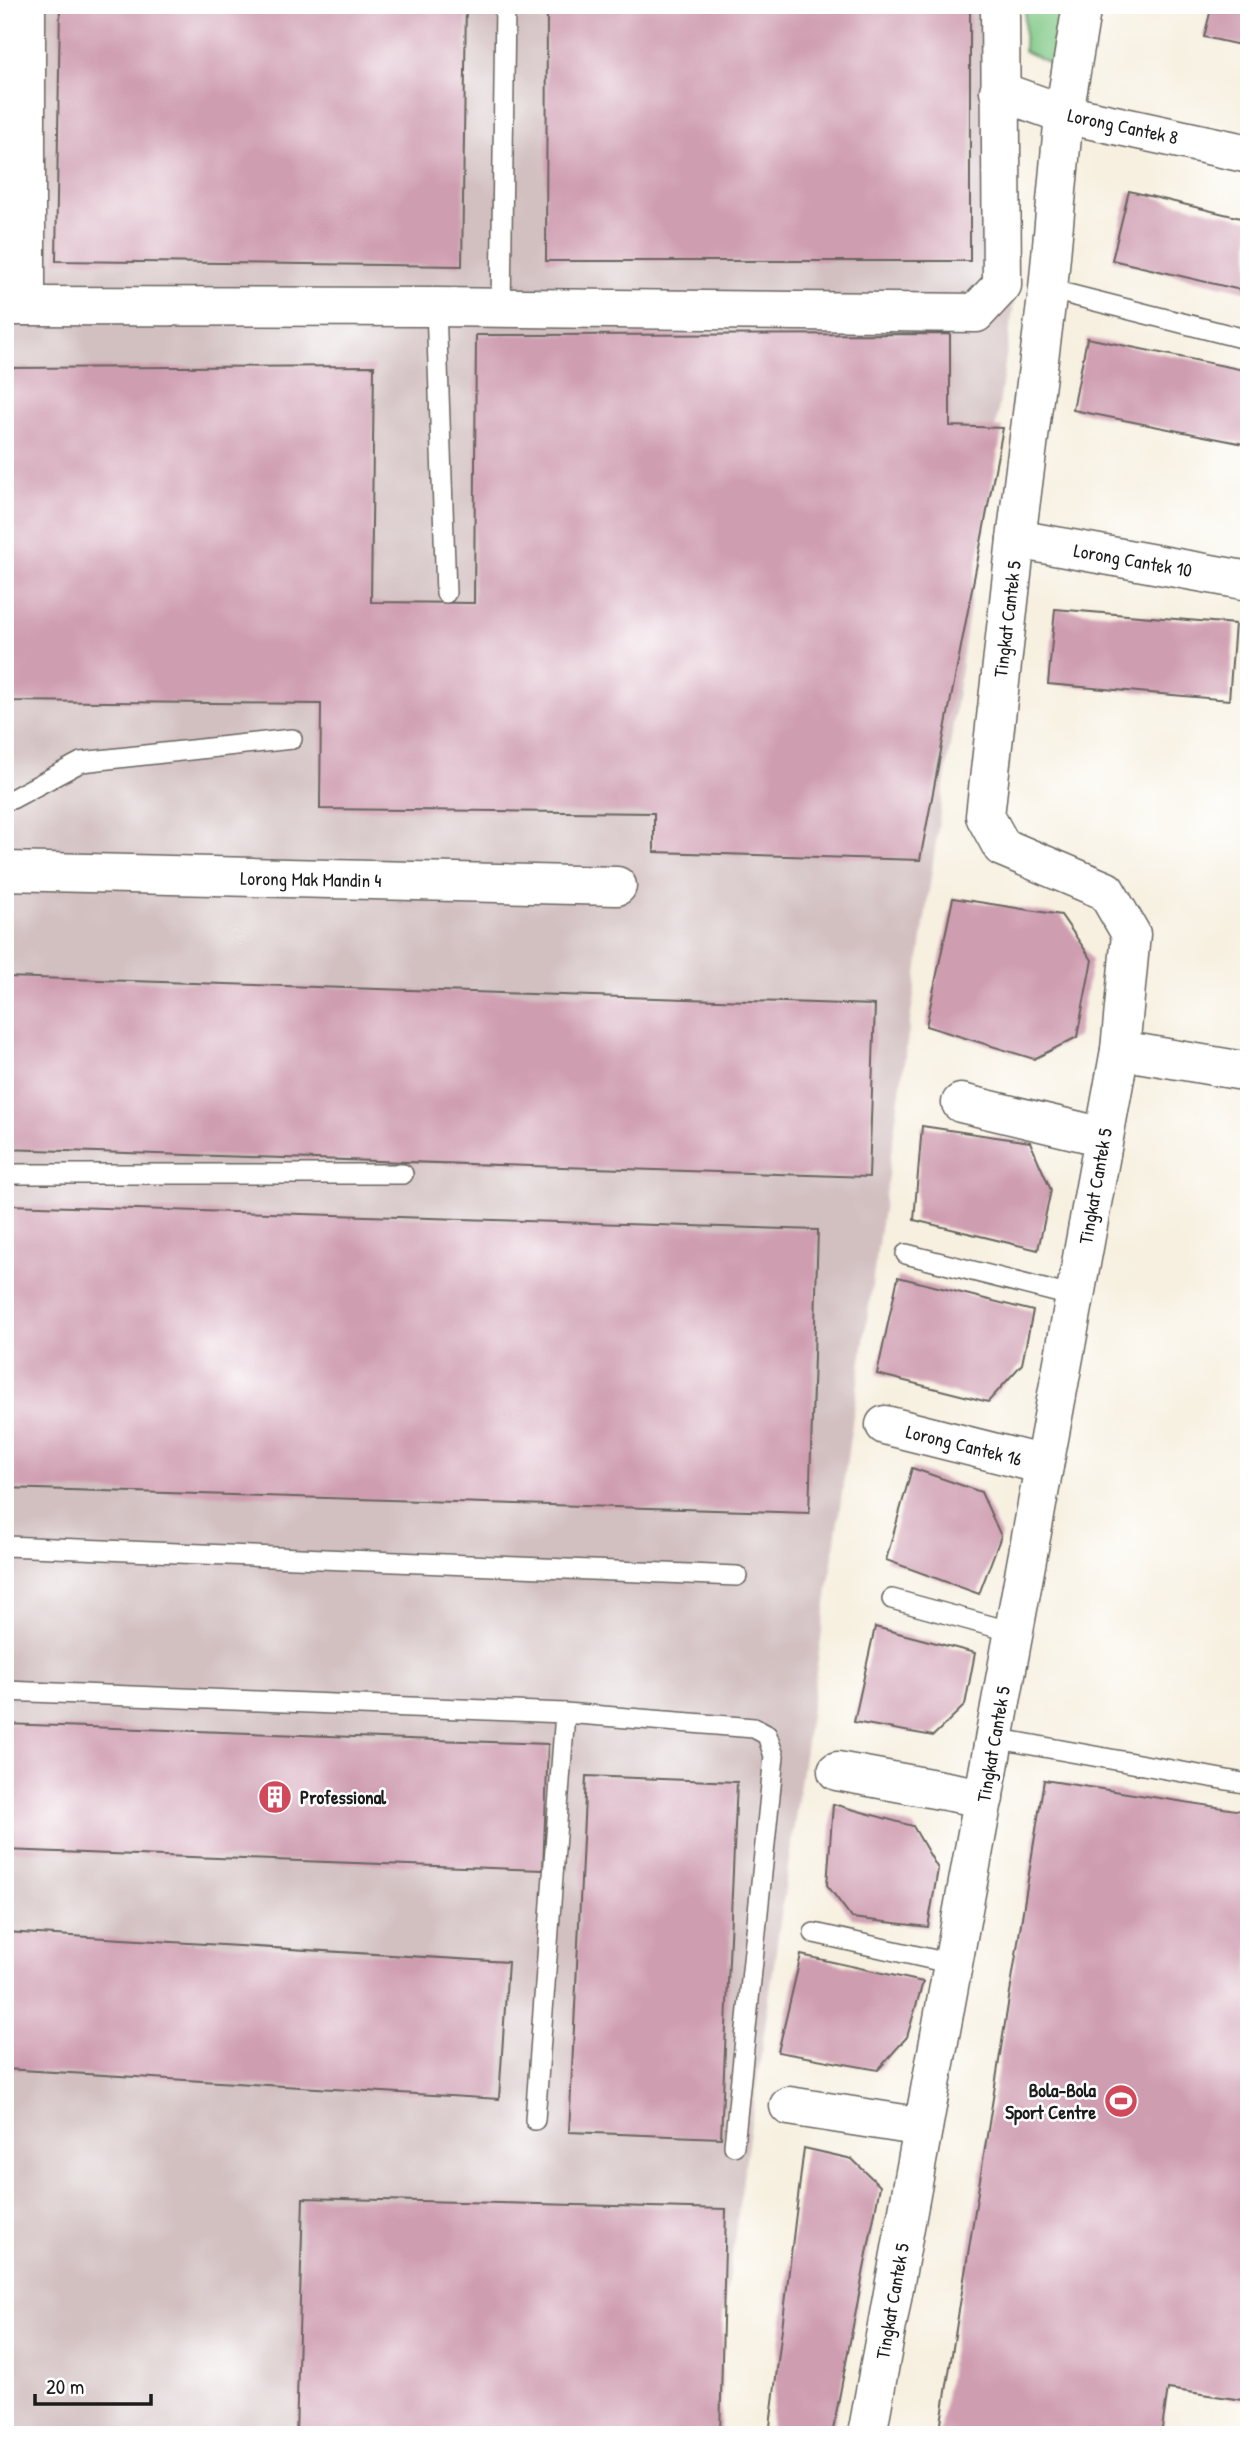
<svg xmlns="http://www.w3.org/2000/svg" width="1254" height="2440" font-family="'Patrick Hand',sans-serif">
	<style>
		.industrial { fill: #d2bfc0 }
		.green { fill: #7dc682; stroke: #4c714f; stroke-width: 2 }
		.building { fill: #cf9db0 }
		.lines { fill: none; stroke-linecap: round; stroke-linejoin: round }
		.service-casing { stroke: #696661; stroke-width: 22 }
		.minor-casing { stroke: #696661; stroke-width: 41 }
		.service { stroke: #fff; stroke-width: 19 }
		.minor { stroke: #fff; stroke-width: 38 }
		.labels { text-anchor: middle; stroke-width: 5; stroke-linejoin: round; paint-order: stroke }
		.street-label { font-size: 19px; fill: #1c1c1c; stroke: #fff }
		.poi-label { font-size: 19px; font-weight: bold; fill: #1c1c1c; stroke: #fff; text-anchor: start }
	</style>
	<rect width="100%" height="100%" fill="#fff"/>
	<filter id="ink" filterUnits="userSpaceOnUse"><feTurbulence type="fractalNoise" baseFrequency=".0143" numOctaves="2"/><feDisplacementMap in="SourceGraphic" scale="14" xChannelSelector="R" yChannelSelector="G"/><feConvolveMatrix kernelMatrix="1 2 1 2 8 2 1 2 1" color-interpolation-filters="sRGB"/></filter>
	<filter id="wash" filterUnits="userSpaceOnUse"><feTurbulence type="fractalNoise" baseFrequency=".00686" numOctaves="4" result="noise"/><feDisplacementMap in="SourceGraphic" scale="28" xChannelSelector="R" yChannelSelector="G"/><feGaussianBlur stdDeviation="1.57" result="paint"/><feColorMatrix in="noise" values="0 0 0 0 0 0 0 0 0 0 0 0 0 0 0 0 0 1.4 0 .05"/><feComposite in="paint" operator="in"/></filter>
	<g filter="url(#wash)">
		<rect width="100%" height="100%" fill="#f7f0e0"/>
		<path class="industrial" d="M5 5H1014L1015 295 706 2435H5Z"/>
		<path class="green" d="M1025 5H1068L1059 68 1024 51Z"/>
		<g id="blocks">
			<g class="building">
				<path d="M60 5H466L462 266 56 261Z"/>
				<path d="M547 5H970V261H546Z"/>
				<path d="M1212 5H1249V47L1204 37Z"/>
				<path d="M1129 191 1249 220V292L1112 260Z"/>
				<path d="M950 334V426L1003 428 920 860 654 852V813L320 809 321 704 5 701V368L374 366 371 602 474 603 476 335Z"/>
				<path d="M1087 338 1249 371V445L1073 410Z"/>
				<path d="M1055 609 1235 624 1229 700 1048 684Z"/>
				<path d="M953 898 1061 915 1092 960 1077 1037 1034 1059 926 1026Z"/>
				<path d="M5 977 875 1005 869 1177 5 1149Z"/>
				<path d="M922 1126 1030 1142 1051 1190 1038 1250 914 1220Z"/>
				<path d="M8 1205 818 1230 809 1513 5 1488V1297Z"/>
				<path d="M898 1277 1033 1311 1022 1364 988 1402 877 1374Z"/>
				<path d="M912 1468 981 1492 1001 1536 979 1594 886 1560Z"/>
				<path d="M875 1627 975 1653 965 1705 933 1736 854 1722Z"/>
				<path d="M5 1724 548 1744 543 1870 5 1850Z"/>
				<path d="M586 1776 737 1782 721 2138 569 2132Z"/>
				<path d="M1044 1780 1249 1812V2401L1168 2389 1161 2435H939Z"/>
				<path d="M833 1804 913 1826 938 1869 928 1927 852 1918 827 1885Z"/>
				<path d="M5 1932 508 1962 499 2099 5 2069Z"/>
				<path d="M801 1955 923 1982 907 2037 878 2070 778 2052Z"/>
				<path d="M804 2148 852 2159 880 2186 832 2435H769Z"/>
				<path d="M303 2198 726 2209 720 2435H296Z"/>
			</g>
		</g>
	</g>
	<g filter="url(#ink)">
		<use href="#blocks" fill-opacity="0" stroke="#696661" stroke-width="2"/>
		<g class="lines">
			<g class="service-casing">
				<g id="service">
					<path d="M1048 289 1249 340"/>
					<path d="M436 307 446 593"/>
					<path d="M501 308 505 5"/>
					<path d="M5 799H12L81 762 292 739"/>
					<path d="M5 1174H403"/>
					<path d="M906 1254 1075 1297"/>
					<path d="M5 1546 737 1576"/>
					<path d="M892 1599 1013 1632"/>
					<path d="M5 1691 565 1713 535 2120"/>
					<path d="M565 1713 754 1728 767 1735 774 1756 734 2146"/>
					<path d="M994 1738 1249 1784"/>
					<path d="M814 1933 953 1964"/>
				</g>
			</g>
			<g class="minor-casing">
				<g id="minor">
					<path d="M26 5V306"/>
					<path d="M999 91 1064 114 1249 154"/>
					<path d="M5 306 436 307 976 313 1002 285 1000 5"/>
					<path d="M1016 539 1249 581"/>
					<path d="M5 871 617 886"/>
					<path d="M1120 1050 1249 1072"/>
					<path d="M961 1103 1104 1137"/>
					<path d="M885 1425 1044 1465"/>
					<path d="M837 1771 984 1798"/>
					<path d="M789 2106 923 2127"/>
					<path d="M867 2435 1120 1050 1131 934 1106 891 1002 847 985 816 1016 539 1048 289 1064 114 1082 5"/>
				</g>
			</g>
			<use href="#service" class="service"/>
			<use href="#minor" class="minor"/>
		</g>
	</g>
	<defs>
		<g id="building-disc" transform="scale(1.75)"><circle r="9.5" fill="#d1495b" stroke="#fff"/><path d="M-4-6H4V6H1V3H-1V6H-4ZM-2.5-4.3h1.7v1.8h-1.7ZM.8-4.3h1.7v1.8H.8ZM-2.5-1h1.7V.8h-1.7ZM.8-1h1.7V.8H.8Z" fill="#fff"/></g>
		<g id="stadium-disc" transform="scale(1.75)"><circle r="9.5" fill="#d1495b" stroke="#fff"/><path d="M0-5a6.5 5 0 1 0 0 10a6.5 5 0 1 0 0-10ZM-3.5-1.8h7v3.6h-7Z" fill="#fff"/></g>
	</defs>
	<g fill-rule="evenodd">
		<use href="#building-disc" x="275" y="1797"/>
		<use href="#stadium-disc" x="1121" y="2101"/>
	</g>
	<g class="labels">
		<g class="street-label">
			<text transform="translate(1123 126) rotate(12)" y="7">Lorong Cantek 8</text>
			<text transform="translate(1133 560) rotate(10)" y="7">Lorong Cantek 10</text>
			<text transform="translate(1007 619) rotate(-83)" y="7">Tingkat Cantek 5</text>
			<text transform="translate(311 879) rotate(1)" y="7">Lorong Mak Mandin 4</text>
			<text transform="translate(1095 1186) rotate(-80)" y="7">Tingkat Cantek 5</text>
			<text transform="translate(964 1445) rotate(14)" y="7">Lorong Cantek 16</text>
			<text transform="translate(993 1744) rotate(-80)" y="7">Tingkat Cantek 5</text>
			<text transform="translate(892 2301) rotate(-80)" y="7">Tingkat Cantek 5</text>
		</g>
		<g class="poi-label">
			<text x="300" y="1804">Professional</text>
			<text x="1096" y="2097" text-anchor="end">Bola-Bola<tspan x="1096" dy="22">Sport Centre</tspan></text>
		</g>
	</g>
	<rect width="1254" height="2440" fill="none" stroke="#fff" stroke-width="28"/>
	<path d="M35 2394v10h116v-10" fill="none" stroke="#1c1c1c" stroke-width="3.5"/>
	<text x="46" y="2394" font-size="21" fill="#1c1c1c" stroke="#ffffff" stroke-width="5" paint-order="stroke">20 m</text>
</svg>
